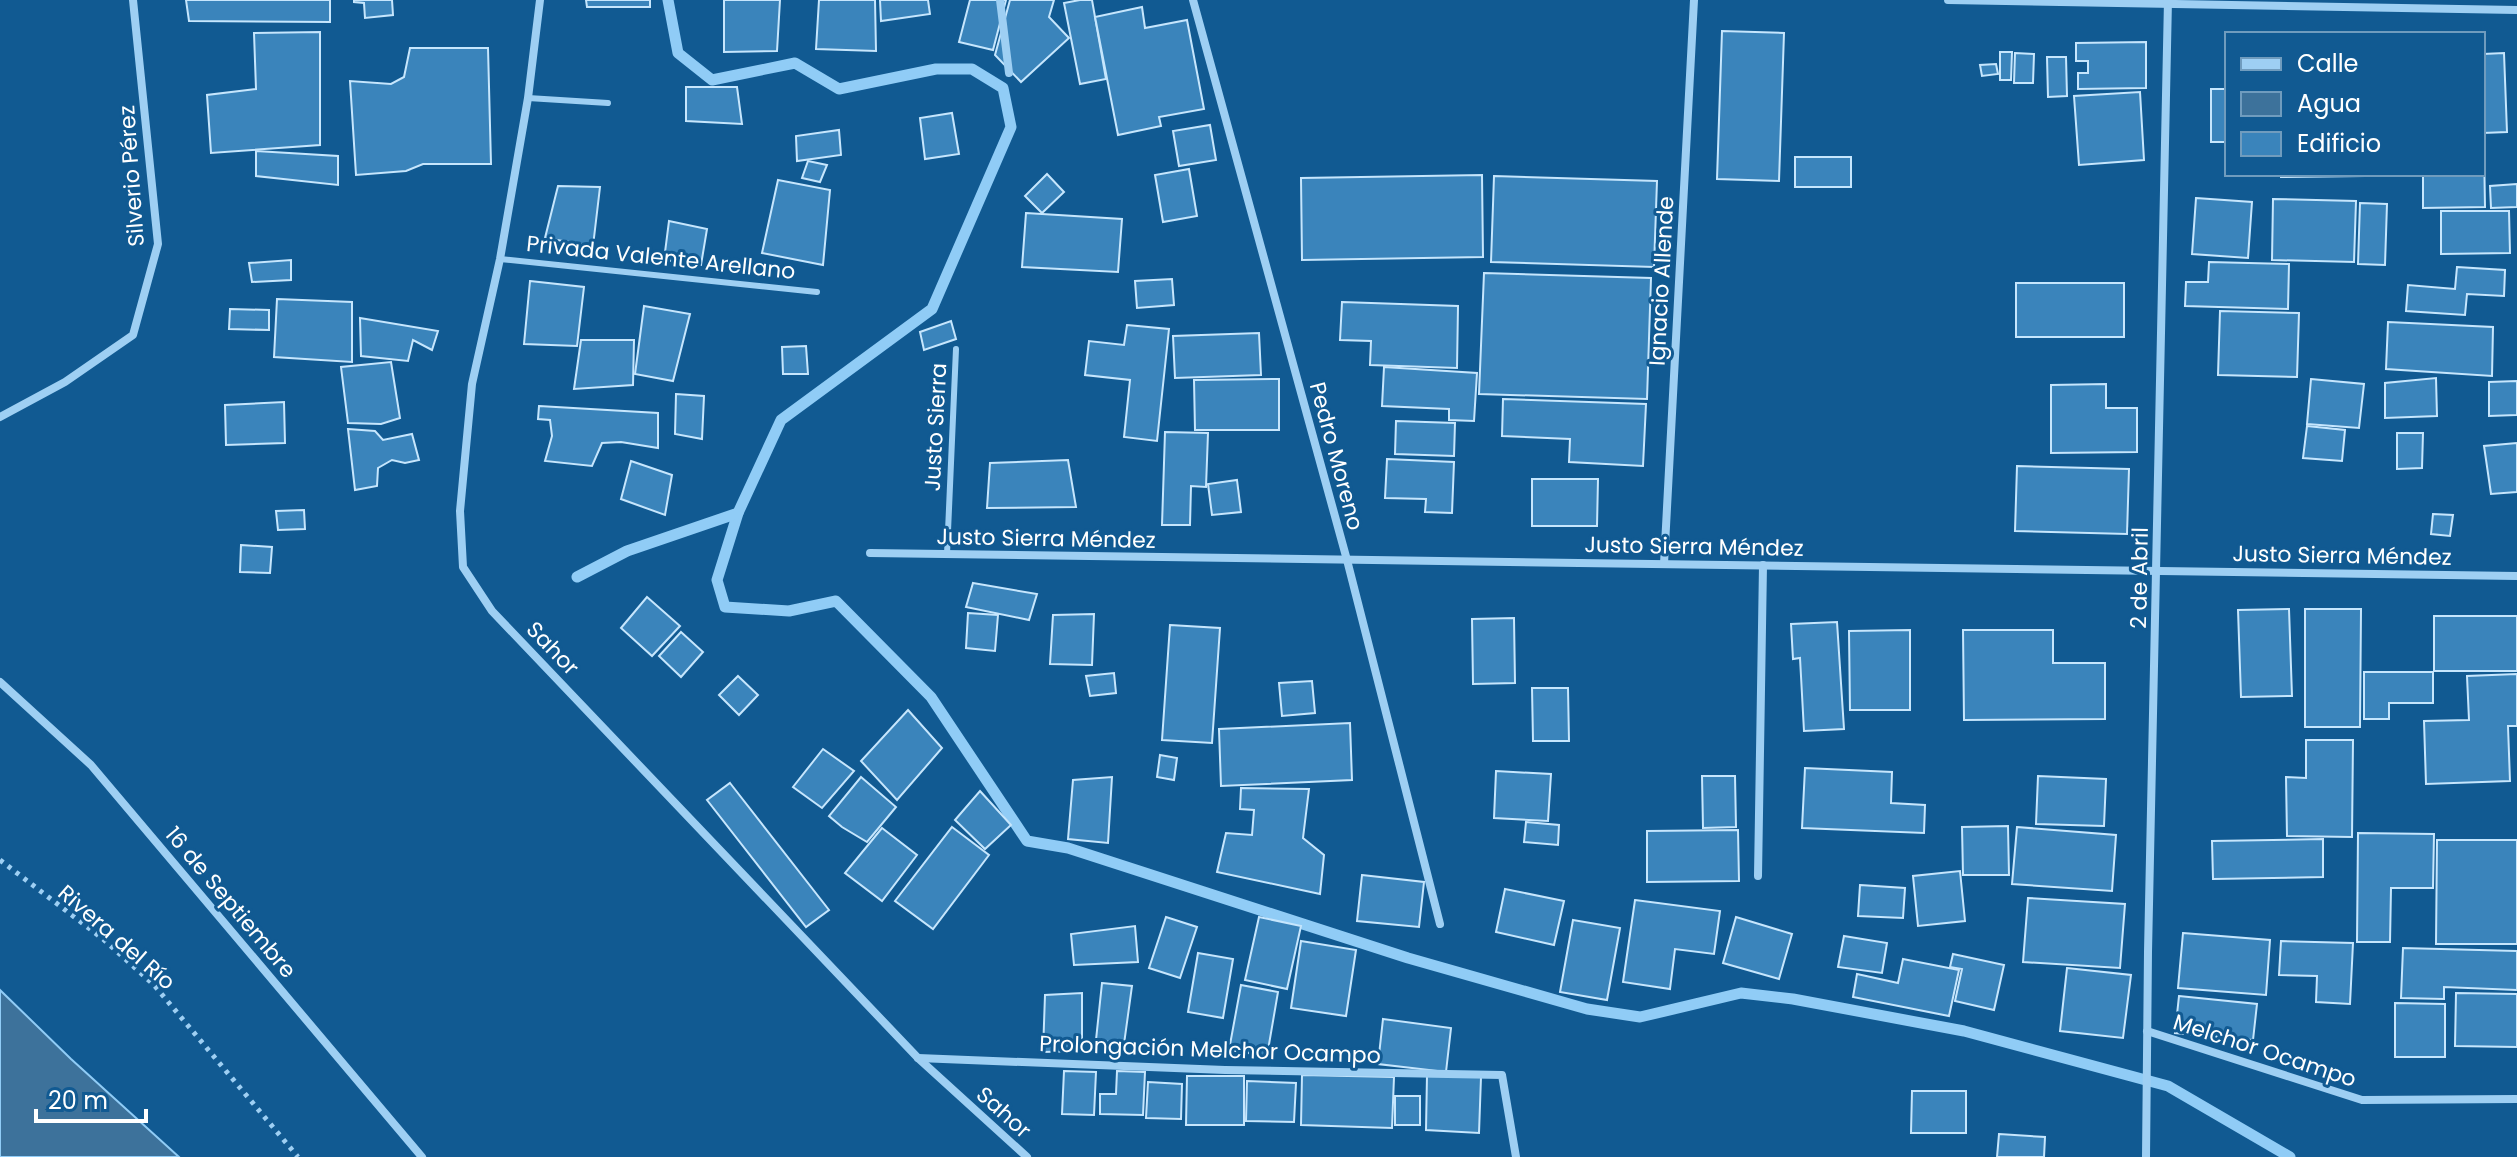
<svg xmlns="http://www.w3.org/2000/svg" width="2517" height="1157" font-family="Poppins,sans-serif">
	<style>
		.water { fill: #3d729b; stroke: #90ccf6; stroke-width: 2 }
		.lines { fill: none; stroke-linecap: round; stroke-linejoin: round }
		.stream { stroke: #90ccf6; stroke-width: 11 }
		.building { fill: #3a84bb; stroke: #c6e6fd; stroke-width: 2 }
		.path { stroke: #9ecff3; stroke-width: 5; stroke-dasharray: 4 6; stroke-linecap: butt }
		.service { stroke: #9ecff3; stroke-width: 6 }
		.minor { stroke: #9ecff3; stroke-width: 8 }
		.labels { text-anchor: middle; stroke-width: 6; stroke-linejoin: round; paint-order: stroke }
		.street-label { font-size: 22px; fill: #fff; stroke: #115a92 }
	</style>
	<rect width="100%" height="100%" fill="#115a92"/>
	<path class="water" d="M0 990 71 1059 179 1157H0Z"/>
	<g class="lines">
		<g class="stream">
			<path d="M738 513 717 580 725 607 789 611 836 601 931 697 1027 841 1068 848 1408 958 1587 1009 1640 1017 1741 993 1793 999 1964 1031 2168 1086 2290 1157"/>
			<path d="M577 577 627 551 738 513 781 420 932 309 1011 127 1003 88 972 69H936L839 89 795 63 712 80 678 53 668 0"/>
		</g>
	</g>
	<g class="building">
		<path d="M186 0H330V22L189 21Z"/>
		<path d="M354 0H392L393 15 365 18 364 3 354 2Z"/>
		<path d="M586 0H650V7H587Z"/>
		<path d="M724 0H780L777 51 724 52Z"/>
		<path d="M819 0H875L876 51 816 49Z"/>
		<path d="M880 0H928L930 14 881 21Z"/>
		<path d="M970 0H1006L993 50 959 42Z"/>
		<path d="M1010 0H1054L1049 17 1069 38 1021 82 995 55Z"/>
		<path d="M1080 0H1092L1106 79 1080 84 1064 3Z"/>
		<path d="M1142 7 1145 28 1187 20 1204 109 1159 117 1161 126 1118 135 1095 17Z"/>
		<path d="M1722 31 1784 33 1779 181 1717 179Z"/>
		<path d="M320 32V145L211 153 207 95 256 89 254 33Z"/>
		<path d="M2146 42V88L2078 89V73H2088V61H2076V43Z"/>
		<path d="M410 48H488L491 164H423L406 171 356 175 350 81 391 84 404 77Z"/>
		<path d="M2000 52H2012L2011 80H2000Z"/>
		<path d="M2015 53 2034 54 2033 83H2014Z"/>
		<path d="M2504 53 2507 132 2483 133V54Z"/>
		<path d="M2047 57H2066L2067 96 2048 97Z"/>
		<path d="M1996 64 1998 74 1982 76 1980 65Z"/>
		<path d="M686 87H737L742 124 686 121Z"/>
		<rect x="2211" y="89" width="16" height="53"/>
		<path d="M2140 92 2144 160 2079 165 2074 96Z"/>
		<path d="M952 113 959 154 925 159 920 118Z"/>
		<path d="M1210 125 1216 160 1179 166 1173 131Z"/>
		<path d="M839 130 841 155 797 161 796 136Z"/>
		<path d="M2484 147 2485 207 2423 208V174H2483Z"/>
		<path d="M256 151 338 156V185L256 176Z"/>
		<rect x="1795" y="157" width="56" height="30"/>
		<path d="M808 161 827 165 820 182 802 178Z"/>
		<path d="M1189 169 1197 216 1163 222 1155 175Z"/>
		<path d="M1047 174 1064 192 1042 213 1025 196Z"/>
		<path d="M2281 174H2364V176L2281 177Z"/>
		<path d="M1482 175 1483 257 1302 260 1301 178Z"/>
		<path d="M1494 176 1657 181 1654 267 1491 262Z"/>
		<path d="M778 180 830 190 823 265 762 253Z"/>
		<path d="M2517 184V207L2491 208 2490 186Z"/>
		<path d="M558 186 600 187 593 246 545 238Z"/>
		<path d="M2196 198 2252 202 2248 258 2192 254Z"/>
		<path d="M2273 199 2356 201 2354 262 2272 260Z"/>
		<path d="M2360 203 2387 204 2385 265 2358 264Z"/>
		<path d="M2441 211H2509L2510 253 2441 254Z"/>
		<path d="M1026 213 1122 219 1118 272 1022 267Z"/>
		<path d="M669 221 707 229 701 265 664 260Z"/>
		<path d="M291 260V280L252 282 249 263Z"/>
		<path d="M2209 262 2289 264 2288 309 2185 306 2186 282H2208Z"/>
		<path d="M2457 267 2505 270 2504 296 2467 294 2465 315 2406 311 2408 285 2455 289Z"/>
		<path d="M1484 273 1651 278 1647 399 1479 394Z"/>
		<path d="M1172 279 1174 305 1137 308 1135 281Z"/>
		<path d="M530 281 584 287 577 346 524 344Z"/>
		<rect x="2016" y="283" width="108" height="54"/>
		<path d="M277 299 352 302V362L274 357Z"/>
		<path d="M1342 302 1458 306 1457 368 1370 365 1371 341 1340 340Z"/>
		<path d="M644 306 690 314 673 381 635 374Z"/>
		<path d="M230 309 269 310V330L229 329Z"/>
		<path d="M2220 311 2299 313 2297 377 2218 375Z"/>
		<path d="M360 318 438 331 432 350 413 340 408 361 361 356Z"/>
		<path d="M951 321 956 339 924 350 920 332Z"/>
		<path d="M2388 322 2493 327 2492 376 2386 369Z"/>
		<path d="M1127 325 1169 329 1157 441 1124 437 1130 380 1085 375 1089 341 1124 345Z"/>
		<path d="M1259 333 1261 375 1175 378 1173 336Z"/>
		<path d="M581 340H634L633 385 574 389Z"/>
		<path d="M806 346 808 374H783L782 347Z"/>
		<path d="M391 362 400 418 381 424 348 423 341 367Z"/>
		<path d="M1384 367 1477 373 1474 421 1449 420V409L1382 406Z"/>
		<path d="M2436 378 2437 416 2385 418V383Z"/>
		<path d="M1279 379V430H1195L1194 380Z"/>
		<path d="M2311 379 2364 384 2359 428 2307 424Z"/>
		<path d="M2517 381V415L2489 416V382Z"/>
		<path d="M2106 384V408H2137V452L2051 453V385Z"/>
		<path d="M676 394 704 396 702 439 675 434Z"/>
		<path d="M1503 399 1646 404 1643 466 1569 462 1570 439 1502 436Z"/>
		<path d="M284 402 285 443 226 445 225 405Z"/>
		<path d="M539 406 658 413V448L621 442 602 443 592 466 545 461 552 436 550 420 538 419Z"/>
		<path d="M1396 421 1455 423 1454 456 1395 454Z"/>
		<path d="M2307 426 2345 430 2342 461 2303 458Z"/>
		<path d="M348 429 375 431 383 440 412 434 419 460 405 463 392 460 378 468 377 486 355 490Z"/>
		<path d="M1165 432 1208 433 1206 487 1191 486 1190 525H1162Z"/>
		<path d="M2397 433H2423L2422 468 2397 469Z"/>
		<path d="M2517 443V492L2491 494 2484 446Z"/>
		<path d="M1387 459 1454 462 1452 513 1425 512 1426 499 1385 498Z"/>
		<path d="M1068 460 1076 507 987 508 990 463Z"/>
		<path d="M631 461 672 475 665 515 621 499Z"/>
		<path d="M2017 466 2129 469 2127 534 2015 531Z"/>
		<path d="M1532 479H1598L1597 526H1532Z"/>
		<path d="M1237 480 1241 512 1212 515 1208 484Z"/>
		<path d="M304 510 305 529 278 530 276 511Z"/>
		<path d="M2433 514 2453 515 2450 536 2431 534Z"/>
		<path d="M241 545 272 547 270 573 240 572Z"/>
		<path d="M973 583 1037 594 1029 620 966 607Z"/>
		<path d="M647 597 680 626 652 656 621 628Z"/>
		<path d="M2289 609 2292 696 2241 697 2238 610Z"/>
		<path d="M2305 609H2361L2360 727H2305Z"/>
		<path d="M968 613 998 615 995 651 966 648Z"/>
		<path d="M1094 614 1092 665 1050 664 1053 615Z"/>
		<rect x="2434" y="616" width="83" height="55"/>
		<path d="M1514 618 1515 683 1473 684 1472 619Z"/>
		<path d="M1837 622 1844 729 1804 731 1800 658 1793 659 1791 624Z"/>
		<path d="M1170 625 1220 628 1212 743 1162 740Z"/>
		<path d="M1910 630V710H1850L1849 631Z"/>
		<path d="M1963 630H2053V663H2105V719L1964 720Z"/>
		<path d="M681 632 703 652 681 677 659 656Z"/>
		<path d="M2364 672H2433V703H2389V719H2364Z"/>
		<path d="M1114 673 1116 693 1090 696 1086 676Z"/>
		<path d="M2517 674V726H2508L2510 781 2426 784 2424 721 2469 720 2467 676Z"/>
		<path d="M738 676 758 695 739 715 719 695Z"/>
		<path d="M1312 681 1315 713 1282 716 1279 683Z"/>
		<path d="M1532 688H1568L1569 741H1533Z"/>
		<path d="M908 710 942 748 897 800 861 761Z"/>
		<path d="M1350 723 1352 780 1221 786 1219 729Z"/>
		<path d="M2306 740H2353L2352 837 2287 836 2286 777 2306 778Z"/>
		<path d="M823 749 854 771 822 808 793 787Z"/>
		<path d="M1160 755 1177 758 1174 780 1157 777Z"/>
		<path d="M1805 768 1892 772 1891 803 1925 805 1924 833 1802 828Z"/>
		<path d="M1496 771 1551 774 1548 821 1494 818Z"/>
		<path d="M1702 776H1735L1736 827 1703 828Z"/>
		<path d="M2038 776 2106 779 2104 826 2036 824Z"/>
		<path d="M861 777 896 807 867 842 842 827 829 816Z"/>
		<path d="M1112 777 1108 843 1068 839 1073 780Z"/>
		<path d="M730 783 829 910 806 927 707 800Z"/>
		<path d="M1241 788 1309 789 1303 838 1324 855 1320 894 1217 872 1226 833 1252 835 1254 810 1240 809Z"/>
		<path d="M980 791 1011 825 985 849 955 820Z"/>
		<path d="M1526 822 1559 825 1558 845 1524 842Z"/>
		<path d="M2008 826 2009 875H1963L1962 827Z"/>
		<path d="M952 827 989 855 933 929 895 901Z"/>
		<path d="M2017 827 2116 835 2112 891 2012 884Z"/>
		<path d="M882 828 917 855 882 901 845 873Z"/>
		<path d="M1738 830 1739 881 1647 882V831Z"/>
		<path d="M2358 833 2434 834 2433 888H2391L2390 942H2357Z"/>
		<path d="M2323 839V877L2213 879 2212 841Z"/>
		<path d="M2437 840H2517V944H2436Z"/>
		<path d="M1960 871 1965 921 1918 926 1913 876Z"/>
		<path d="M1362 875 1424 882 1419 927 1357 921Z"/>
		<path d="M1860 885 1905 888 1903 918 1858 916Z"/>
		<path d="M1505 889 1564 901 1554 945 1496 932Z"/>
		<path d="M2028 898 2125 904 2120 968 2023 962Z"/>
		<path d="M1635 900 1720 911 1714 954 1675 949 1670 989 1623 982Z"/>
		<path d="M1166 917 1197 927 1180 978 1149 968Z"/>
		<path d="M1259 917 1301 926 1287 989 1245 980Z"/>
		<path d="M1736 917 1792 934 1779 979 1723 963Z"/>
		<path d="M1573 920 1620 928 1607 1000 1560 992Z"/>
		<path d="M1135 926 1138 962 1074 965 1071 934Z"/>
		<path d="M2183 933 2270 940 2266 995 2178 988Z"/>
		<path d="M1844 936 1887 943 1882 973 1838 967Z"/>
		<path d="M1301 941 1356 950 1346 1016 1291 1008Z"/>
		<path d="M2281 941 2353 943 2350 1004 2316 1002 2317 976 2279 975Z"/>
		<path d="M2403 948 2517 951V990L2444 987V999L2401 998Z"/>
		<path d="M1198 953 1233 959 1223 1018 1188 1012Z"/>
		<path d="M1953 954 2004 965 1994 1010 1955 1001 1962 969 1950 967Z"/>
		<path d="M1903 959 1959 970 1949 1016 1853 997 1857 974 1898 983Z"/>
		<path d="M2067 968 2131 975 2123 1038 2060 1031Z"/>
		<path d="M1102 983 1132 986 1124 1044 1096 1040Z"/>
		<path d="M1241 985 1278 992 1267 1056 1229 1050Z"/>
		<path d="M1082 993V1051L1043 1052 1045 995Z"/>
		<path d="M2456 993 2517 994V1047L2455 1046Z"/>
		<path d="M2179 996 2257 1004 2253 1040 2175 1033Z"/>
		<path d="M2395 1003 2445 1004V1057H2395Z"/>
		<path d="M1383 1019 1451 1028 1446 1072 1378 1064Z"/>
		<path d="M1064 1071 1096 1072 1094 1115 1062 1114Z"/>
		<path d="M1117 1071 1145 1072 1143 1115 1100 1114V1094H1116Z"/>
		<path d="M1302 1075 1394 1077 1392 1128 1301 1125Z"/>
		<path d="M1427 1075 1481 1077 1479 1133 1426 1130Z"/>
		<path d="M1187 1076H1244V1125H1186Z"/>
		<path d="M1247 1081 1296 1083 1294 1122 1246 1121Z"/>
		<path d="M1148 1082 1182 1084 1181 1119 1146 1118Z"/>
		<path d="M1912 1091H1966V1133H1911Z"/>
		<rect x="1395" y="1096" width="25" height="29"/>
		<path d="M1999 1134 2045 1137 2044 1157H1997Z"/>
	</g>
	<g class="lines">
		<path class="path" d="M0 860 103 939 154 985 298 1157"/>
		<g class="service">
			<path d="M528 98 608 103"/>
			<path d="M500 259 817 292"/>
			<path d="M947 554 956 349"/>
		</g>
		<g class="minor">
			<path d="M540 0 528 98 500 259 472 384 460 511 463 567 492 611 918 1058 1027 1157"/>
			<path d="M1000 0 1009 73"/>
			<path d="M1193 0 1347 560 1440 924"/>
			<path d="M1948 0 2517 10"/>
			<path d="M0 417 65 382 133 335 158 244 133 0"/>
			<path d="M870 553 2517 576"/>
			<path d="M1664 564 1694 0"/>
			<path d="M0 682 91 765 422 1157"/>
			<path d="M1758 876 1763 565"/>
			<path d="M2147 1031 2362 1100 2517 1099"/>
			<path d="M918 1058 1225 1070 1502 1075 1516 1157"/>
			<path d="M2146 1157 2148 952 2168 0"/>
		</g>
	</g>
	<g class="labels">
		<g class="street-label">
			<text transform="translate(131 176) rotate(-94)" y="8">Silverio Pérez</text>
			<text transform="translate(661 257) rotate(6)" y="8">Privada Valente Arellano</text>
			<text transform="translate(1661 281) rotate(-87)" y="8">Ignacio Allende</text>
			<text transform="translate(935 427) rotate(-87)" y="8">Justo Sierra</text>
			<text transform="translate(1337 456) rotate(75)" y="8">Pedro Moreno</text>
			<text transform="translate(1046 538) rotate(1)" y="8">Justo Sierra Méndez</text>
			<text transform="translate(1694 546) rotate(1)" y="8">Justo Sierra Méndez</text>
			<text transform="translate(2342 555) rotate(1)" y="8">Justo Sierra Méndez</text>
			<text transform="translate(2139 578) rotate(-89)" y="8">2 de Abril</text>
			<text transform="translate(553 648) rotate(46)" y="8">Sahor</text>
			<text transform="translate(231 902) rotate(50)" y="8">16 de Septiembre</text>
			<text transform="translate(117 937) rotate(41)" y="8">Rivera del Río</text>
			<text transform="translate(1210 1049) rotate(2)" y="8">Prolongación Melchor Ocampo</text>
			<text transform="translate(2265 1050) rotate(18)" y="8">Melchor Ocampo</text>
			<text transform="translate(1004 1112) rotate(42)" y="8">Sahor</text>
		</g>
	</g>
	<rect x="2225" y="32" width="260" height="144" fill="#115a92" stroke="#709cbe" stroke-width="2"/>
	<rect x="2241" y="58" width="40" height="12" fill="#9ecff3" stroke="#709cbe" stroke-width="2"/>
	<text x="2297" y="72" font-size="24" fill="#ffffff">Calle</text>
	<rect x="2241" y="92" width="40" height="24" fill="#3d729b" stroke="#709cbe" stroke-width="2"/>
	<text x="2297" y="112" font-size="24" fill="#ffffff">Agua</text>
	<rect x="2241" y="132" width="40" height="24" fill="#3a84bb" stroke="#709cbe" stroke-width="2"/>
	<text x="2297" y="152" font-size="24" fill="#ffffff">Edificio</text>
	<path d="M36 1109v12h110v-12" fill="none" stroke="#ffffff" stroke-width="4"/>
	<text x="48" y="1109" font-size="24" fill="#ffffff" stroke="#115a92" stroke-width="6" paint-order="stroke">20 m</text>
</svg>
